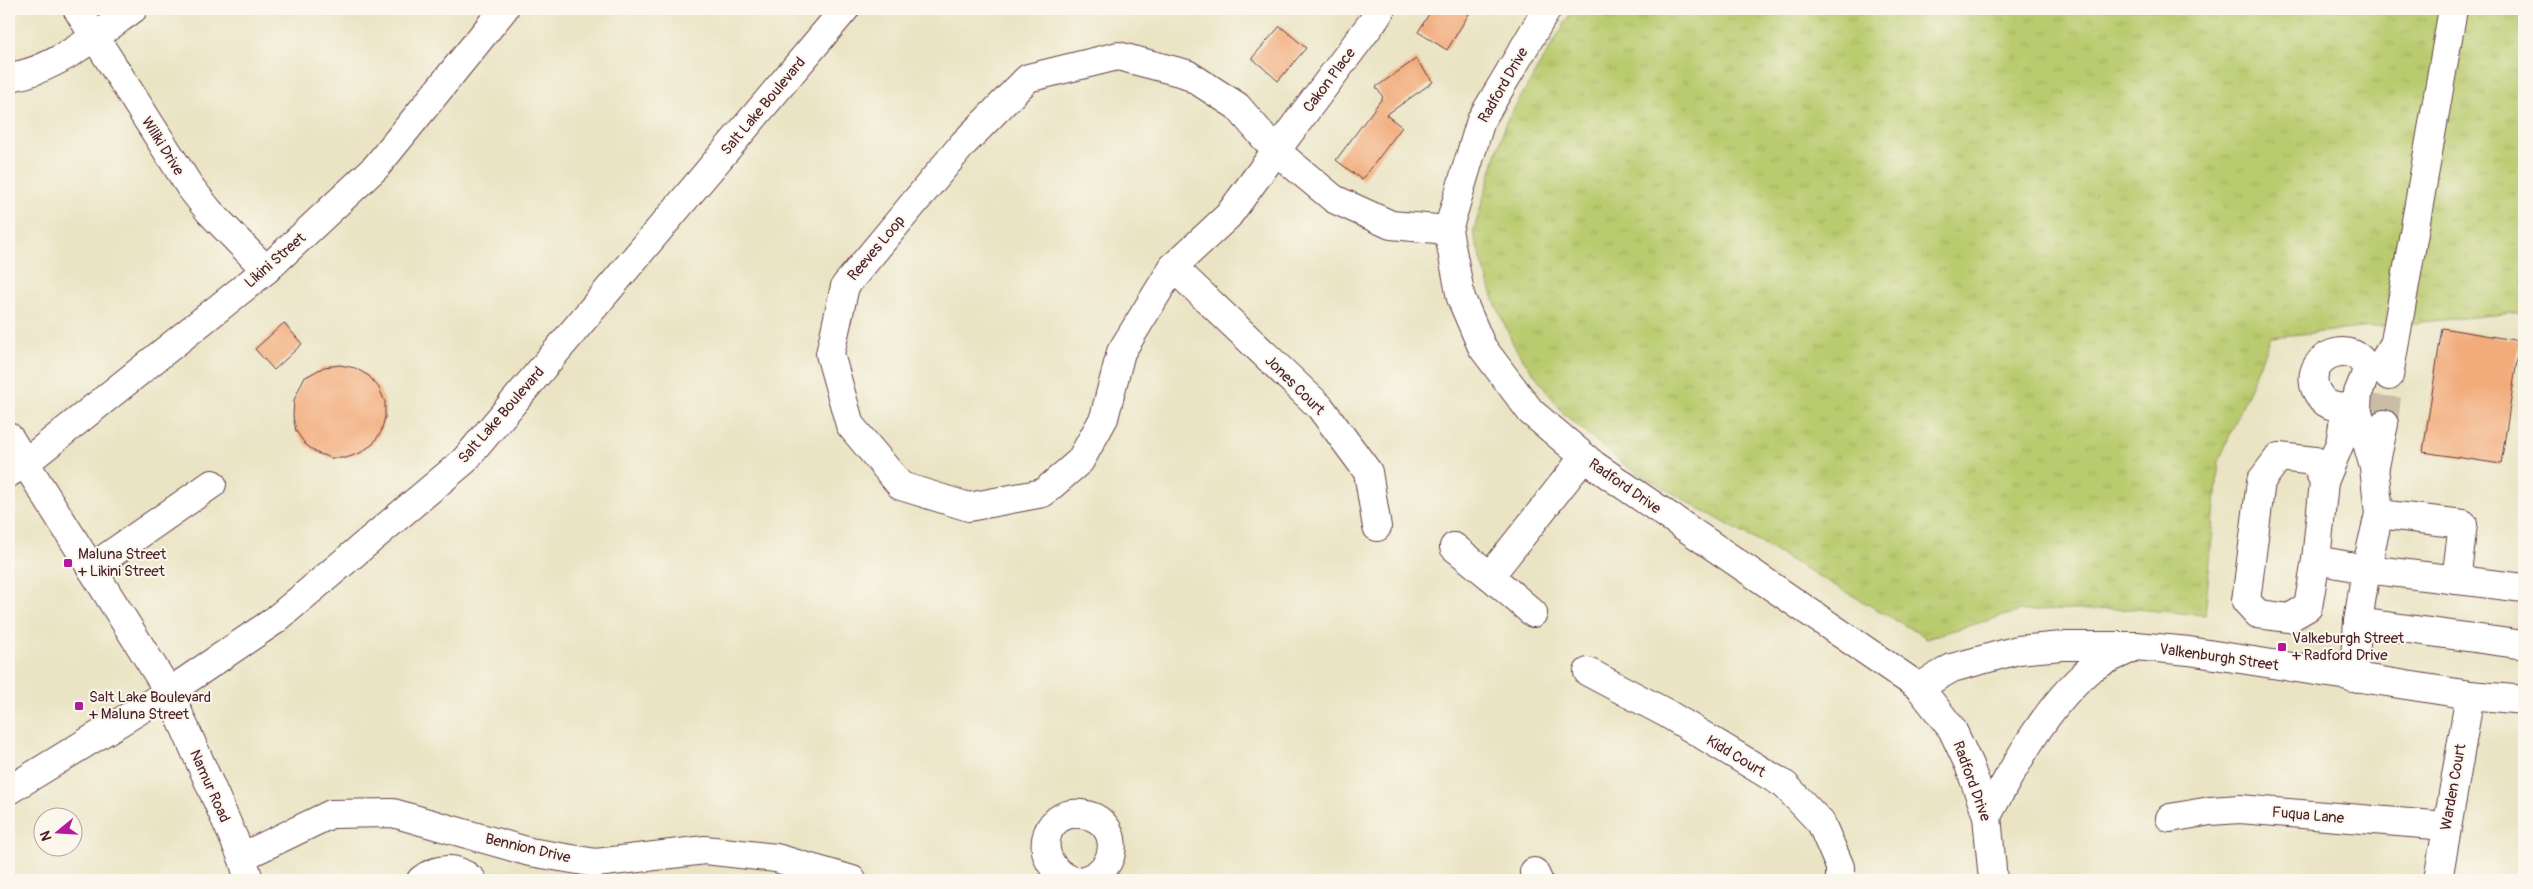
<svg xmlns="http://www.w3.org/2000/svg" width="2533" height="889" font-family="Pangolin,sans-serif">
	<style>
		.grass { fill: url(#grass-tufts); stroke: #82754c }
		.building { fill: #f2ac7b }
		.lines { fill: none; stroke-linecap: round; stroke-linejoin: round }
		.minor-tunnel { stroke: #cabda5; stroke-width: 28; stroke-dasharray: 28 14; stroke-linecap: butt }
		.minor-casing { stroke: #623d42; stroke-width: 30 }
		.major-casing { stroke: #623d42; stroke-width: 30 }
		.minor { stroke: #fff; stroke-width: 28 }
		.major { stroke: #fff; stroke-width: 28 }
		.poi-dot { fill: #b5179e; stroke: #fbf7ec; stroke-width: 2 }
		.labels { text-anchor: middle; stroke-width: 4; stroke-linejoin: round; paint-order: stroke }
		.street-label { font-size: 15px; fill: #4a1f2b; stroke: #fbf7ec }
		.poi-label { font-size: 15px; fill: #4a1f2b; stroke: #fbf7ec; text-anchor: start }
	</style>
	<defs>
		<pattern id="grass-tufts" width="24" height="20" patternUnits="userSpaceOnUse" patternTransform="scale(1.25)"><rect width="24" height="20" fill="#b9cb6e"/><path d="M3 7l-1-3M5 7V3M7 7l1-3M15 17l-1-3M17 17v-4M19 17l1-3" fill="none" stroke="#a1ae5f"/></pattern>
	</defs>
	<rect width="100%" height="100%" fill="#fbf7ec"/>
	<filter id="ink" filterUnits="userSpaceOnUse"><feTurbulence type="fractalNoise" baseFrequency=".02" numOctaves="2"/><feDisplacementMap in="SourceGraphic" scale="10" xChannelSelector="R" yChannelSelector="G"/><feConvolveMatrix kernelMatrix="1 2 1 2 8 2 1 2 1" color-interpolation-filters="sRGB"/></filter>
	<filter id="wash" filterUnits="userSpaceOnUse"><feTurbulence type="fractalNoise" baseFrequency=".0096" numOctaves="4" result="noise"/><feDisplacementMap in="SourceGraphic" scale="20" xChannelSelector="R" yChannelSelector="G"/><feGaussianBlur stdDeviation="1.12" result="paint"/><feColorMatrix in="noise" values="0 0 0 0 0 0 0 0 0 0 0 0 0 0 0 0 0 1.4 0 .05"/><feComposite in="paint" operator="in"/></filter>
	<g filter="url(#wash)">
		<rect width="100%" height="100%" fill="#eae4c4"/>
		<path class="grass" d="M1573 9H2524V312L2271 337 2219 461 2205 615 2136 609 2020 611 1927 638 1627 467 1564 414 1515 348 1494 300 1473 233 1506 122Z"/>
		<g id="blocks">
			<g class="building">
				<path d="M1432 9H1472L1447 50 1418 32Z"/>
				<path d="M1280 26 1306 48 1278 81 1252 58Z"/>
				<path d="M1416 59 1433 82 1386 115 1402 127 1362 180 1336 160 1383 97 1376 87Z"/>
				<path d="M284 323 302 344 274 370 255 349Z"/>
				<path d="M2442 328 2520 341 2501 464 2423 452Z"/>
				<path d="M340 365 355 368 369 376 379 388 385 402V417L381 432 373 444 360 453 346 458H331L317 453 305 444 296 431 293 416 294 400 304 378 324 367Z"/>
			</g>
		</g>
	</g>
	<g filter="url(#ink)">
		<use href="#blocks" fill-opacity="0" stroke="#623d42" stroke-width="1"/>
		<g class="lines">
			<path class="minor-tunnel" d="M2384 424 2389 376"/>
			<g class="minor-casing">
				<g id="minor">
					<path d="M77 9 190 187 209 211 266 270"/>
					<path d="M1381 9 1377 16 1296 124 1276 151 1228 216 1173 267 1121 352 1104 418 1080 461 1043 493 969 507 901 486 850 425 830 354 845 286 963 144 1028 78 1118 56 1187 74 1237 106 1276 151 1334 199 1391 225 1448 230"/>
					<path d="M1547 9 1481 120 1448 230 1461 298 1482 347 1531 412 1594 465 1919 687 1952 729 1969 765 1987 816 1993 880"/>
					<path d="M9 77C54 71 97 35 133 9"/>
					<path d="M1173 267 1320 407 1368 472 1377 527"/>
					<path d="M2389 376 2453 9"/>
					<path d="M2357 408C2348 408 2338 408 2330 405 2323 402 2318 395 2315 388 2304 354 2357 336 2367 371"/>
					<path d="M9 437 169 692 242 857 249 880"/>
					<path d="M2279 457 2315 461 2324 482 2316 560 2308 607 2289 618 2258 614 2246 601 2261 481Z"/>
					<path d="M2375 466 2384 424"/>
					<path d="M9 473 25 463 266 270 376 167 504 9"/>
					<path d="M2324 482 2340 443 2346 407"/>
					<path d="M2379 514 2463 524 2456 580"/>
					<path d="M1454 547 1490 576"/>
					<path d="M2316 560 2366 569 2524 588"/>
					<path d="M91 568 212 484"/>
					<path d="M1533 613 1490 576 1584 457"/>
					<path d="M2358 622 2524 645"/>
					<path d="M1588 672 1666 713 1785 785 1821 823 1840 867V880"/>
					<path d="M2353 678 2358 622 2366 569 2379 514 2374 467 2357 408 2358 393 2367 371 2382 363 2393 346"/>
					<path d="M1919 687 1952 668 2018 650 2062 646H2136L2189 651 2470 695 2524 700"/>
					<path d="M1987 816C2014 767 2045 708 2088 671 2100 661 2119 655 2132 648"/>
					<path d="M2170 818 2210 811 2240 809 2446 826"/>
					<path d="M242 857 331 814 393 813 530 852 596 863 705 850 776 858 852 880"/>
					<path d="M1534 872 1538 880"/>
					<path d="M421 880C437 867 456 866 472 880"/>
					<path d="M1072 880C1030 864 1042 809 1081 814 1121 818 1122 870 1084 880"/>
					<path d="M2438 880 2470 695"/>
				</g>
			</g>
			<g class="major-casing">
				<path id="major" d="M9 790 169 692 274 621 464 461 845 9"/>
			</g>
			<use href="#minor" class="minor"/>
			<use href="#major" class="major"/>
		</g>
	</g>
	<g class="poi-dot">
		<rect x="63" y="558" width="10" height="10" rx="2.5"/>
		<rect x="2277" y="642" width="10" height="10" rx="2.5"/>
		<rect x="74" y="701" width="10" height="10" rx="2.5"/>
	</g>
	<g class="labels">
		<g class="street-label">
			<text transform="translate(1329 80) rotate(-53)" y="5">Cakon Place</text>
			<text transform="translate(1503 85) rotate(-60)" y="5">Radford Drive</text>
			<text transform="translate(763 106) rotate(-50)" y="5">Salt Lake Boulevard</text>
			<text transform="translate(163 146) rotate(58)" y="5">Wiliki Drive</text>
			<text transform="translate(876 248) rotate(-50)" y="5">Reeves Loop</text>
			<text transform="translate(275 260) rotate(-41)" y="5">Likini Street</text>
			<text transform="translate(1295 385) rotate(45)" y="5">Jones Court</text>
			<text transform="translate(501 415) rotate(-49)" y="5">Salt Lake Boulevard</text>
			<text transform="translate(1625 486) rotate(35)" y="5">Radford Drive</text>
			<text transform="translate(2219 657) rotate(8)" y="5">Valkenburgh Street</text>
			<text transform="translate(1736 756) rotate(31)" y="5">Kidd Court</text>
			<text transform="translate(1972 781) rotate(70)" y="5">Radford Drive</text>
			<text transform="translate(210 786) rotate(66)" y="5">Namur Road</text>
			<text transform="translate(2453 787) rotate(-80)" y="5">Warden Court</text>
			<text transform="translate(2308 815) rotate(5)" y="5">Fuqua Lane</text>
			<text transform="translate(528 848) rotate(13)" y="5">Bennion Drive</text>
		</g>
		<g class="poi-label">
			<text x="78" y="559">Maluna Street<tspan x="78" dy="17">+ Likini Street</tspan></text>
			<text x="2292" y="643">Valkeburgh Street<tspan x="2292" dy="17">+ Radford Drive</tspan></text>
			<text x="89" y="702">Salt Lake Boulevard<tspan x="89" dy="17">+ Maluna Street</tspan></text>
		</g>
	</g>
	<rect width="2533" height="889" fill="none" stroke="#fbf7ec" stroke-width="30"/>
	<g transform="translate(58 832) rotate(252)"><circle r="24" fill="#fbf7ec" stroke="#b4a19f"/>
	<path d="M0-4L9 19L0 12L-9 19Z" fill="#b5179e"/>
	<text y="-8" font-size="14" font-weight="bold" text-anchor="middle" fill="#4a1f2b">N</text>
	</g>
</svg>
